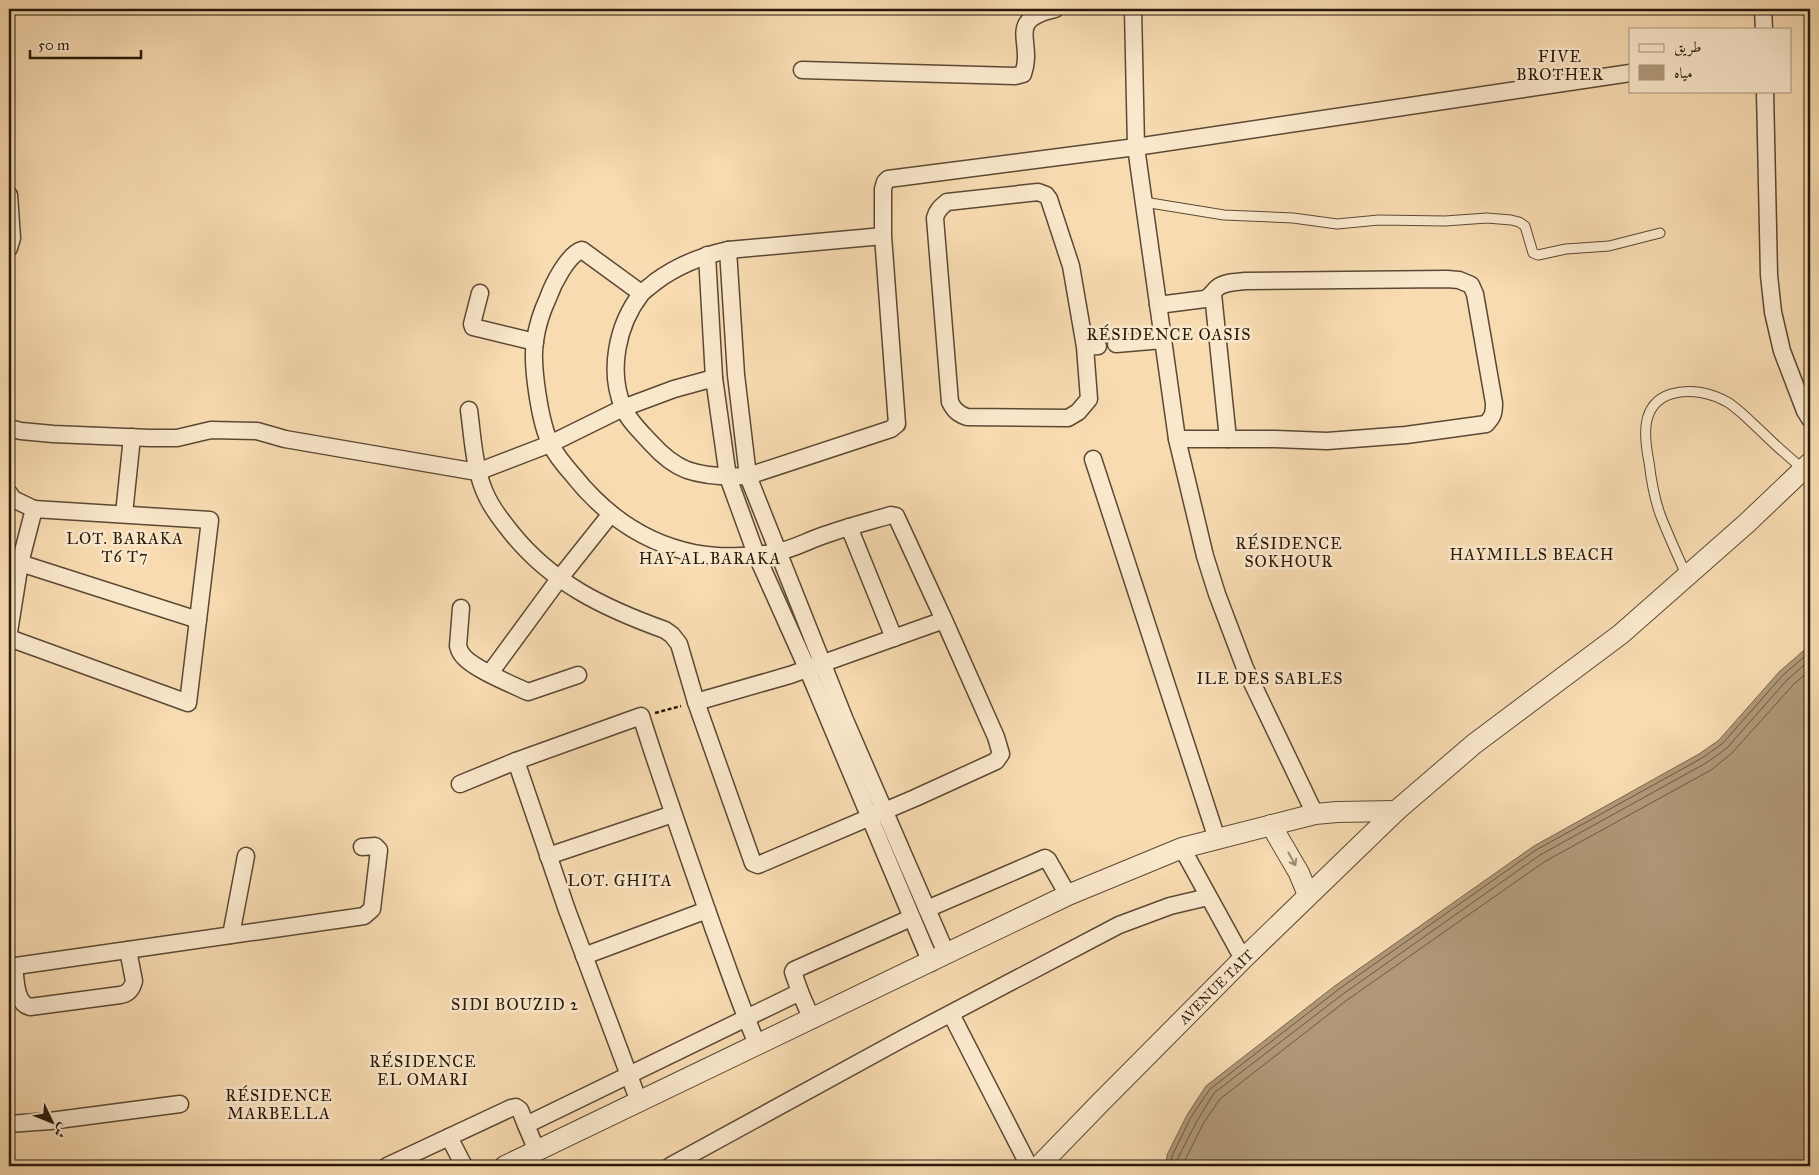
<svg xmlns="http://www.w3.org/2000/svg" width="1819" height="1175" font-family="'IM FELL Great Primer',Amiri,serif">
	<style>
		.green { fill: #d4ba95; stroke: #7e6950 }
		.water { fill: #b19978; stroke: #7a654c }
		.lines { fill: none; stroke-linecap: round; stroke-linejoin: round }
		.shore { stroke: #6c5841; stroke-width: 1 }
		.service-casing { stroke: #5b4934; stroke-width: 11 }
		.minor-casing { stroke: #5b4934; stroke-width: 19 }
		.tertiary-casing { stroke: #5b4934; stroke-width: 22 }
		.path { stroke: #27180a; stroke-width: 2.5; stroke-dasharray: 4 2.5; stroke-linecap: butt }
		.service { stroke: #fae8cc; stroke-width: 9 }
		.minor { stroke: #fae8cc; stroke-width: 16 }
		.tertiary { stroke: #fae8cc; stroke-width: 20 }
		.oneway { stroke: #9b8a75 }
		.labels { text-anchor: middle; stroke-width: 5; stroke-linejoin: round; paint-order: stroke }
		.street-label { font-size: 14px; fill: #27180a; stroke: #fae8cc }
		.quarter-label { font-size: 16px; letter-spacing: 1px; fill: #27180a; stroke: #fae8cc }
	</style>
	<rect width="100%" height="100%" fill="#f8dbb1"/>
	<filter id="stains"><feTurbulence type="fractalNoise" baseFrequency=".004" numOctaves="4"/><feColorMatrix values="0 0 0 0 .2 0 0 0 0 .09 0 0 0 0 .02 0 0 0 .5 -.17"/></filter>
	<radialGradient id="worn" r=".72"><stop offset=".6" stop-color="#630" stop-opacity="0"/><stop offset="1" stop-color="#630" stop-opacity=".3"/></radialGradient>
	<path class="green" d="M1806 9H1810V54L1808 50Z"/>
	<path class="water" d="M1810 645V1166H1166L1167 1155 1187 1115 1206 1086 1336 985 1534 846 1699 754 1719 740 1779 672Z"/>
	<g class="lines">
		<g class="shore">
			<path d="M1171 1166 1172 1156 1191 1117 1210 1089 1339 989 1536 850 1702 758 1722 744 1783 675 1810 652"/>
			<path d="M1177 1166 1178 1158 1197 1121 1214 1093 1343 994 1540 855 1706 763 1727 748 1787 680 1810 660"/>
			<path d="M1185 1166V1160L1203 1124 1220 1099 1347 1000 1544 862 1711 770 1732 753 1793 685 1810 670"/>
		</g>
		<g class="service-casing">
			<g id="service">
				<path d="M1144 202 1224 215 1293 218 1337 224 1379 220 1445 221 1487 218 1511 220 1519 222 1525 226 1533 253 1538 255 1566 249 1609 246 1660 233"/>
				<path d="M1687 577C1678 556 1668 535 1660 514 1654 497 1651 479 1649 462 1644 437 1640 404 1671 394 1690 388 1712 393 1729 403 1742 412 1752 423 1763 433 1776 446 1790 458 1803 469"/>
			</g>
		</g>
		<g class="minor-casing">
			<g id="minor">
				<path d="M1133 9 1136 147 1177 439 1205 556 1217 594 1245 668 1315 814"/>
				<path d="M1763 9 1764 29"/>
				<path d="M802 70 1015 76 1023 74C1035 41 1004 21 1055 9"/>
				<path d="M1765 91 1769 275 1773 312 1782 351 1805 411 1810 419"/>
				<path d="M9 195 12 238 9 248"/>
				<path d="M883 236 728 250C701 256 678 265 655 282 651 286 644 290 641 294 617 325 608 371 623 407 628 420 641 432 651 443 660 453 674 465 687 470 707 477 728 477 748 476L891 429 897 424 883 236V189L885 182 888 179 1136 147 1630 73"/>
				<path d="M728 250 736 375 748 476 845 720 943 946 948 954"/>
				<path d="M707 255 714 378 728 477 756 554 807 668 931 963"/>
				<path d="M480 293 472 324 473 327 535 342"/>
				<path d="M641 293 582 250C568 254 553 284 548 298 542 311 537 326 535 341 531 364 540 424 551 445 556 455 565 466 573 475 604 514 644 543 694 553 719 558 751 557 776 552 791 550 805 542 819 537 843 528 867 522 891 515L896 516 944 620 996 737 1001 754 996 761 915 798 758 865 753 863 696 702 790 675 944 620"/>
				<path d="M1213 294 1228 439"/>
				<path d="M1158 305 1205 299C1211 296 1212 293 1217 288 1224 282 1236 282 1245 281L1447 279 1459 280 1471 285 1475 294 1494 403C1494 413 1493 417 1486 424L1406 435 1327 441 1275 439H1177"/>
				<path d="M1116 344 1163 340"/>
				<path d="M1085 347 1089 399 1078 412 1068 418 967 417C958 414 954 410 950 402L935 218C937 210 941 207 947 202L1038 192 1046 195 1049 199 1071 266 1085 347 1098 346"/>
				<path d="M469 410C473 440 474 472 488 499 494 511 502 521 510 531 551 583 604 608 665 630L672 635 679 644 696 702"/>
				<path d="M9 428 21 431 53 434 150 438H177L211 430 257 431 285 439 477 472 550 444 623 408 674 389 714 378"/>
				<path d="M1093 459 1217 839"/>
				<path d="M9 493 13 499 34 509"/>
				<path d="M124 514 132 437"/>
				<path d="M849 527 894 638"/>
				<path d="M20 563 198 620"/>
				<path d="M461 608 458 646C459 650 461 654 464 657 476 670 511 684 528 692L578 675"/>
				<path d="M9 632 20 563 34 509 210 520 188 703 9 638"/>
				<path d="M490 673 559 579 610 515"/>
				<path d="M516 761 567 910 639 1102"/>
				<path d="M460 784 516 761 641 716C664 788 689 859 714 930 728 968 741 1007 757 1044"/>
				<path d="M1182 848 1243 959"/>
				<path d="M548 856 673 814"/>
				<path d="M927 909 1045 858 1048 860 1068 895"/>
				<path d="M231 935 246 856"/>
				<path d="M584 956 707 910"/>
				<path d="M14 966C16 980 15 1003 30 1007L120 995C128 994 132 989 134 981L128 950"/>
				<path d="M9 967 364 916 372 909 379 850 375 846 362 847"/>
				<path d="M800 992 812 1020"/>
				<path d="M951 1014 1029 1166"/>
				<path d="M9 1124 50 1121 180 1104"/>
				<path d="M526 1125 537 1151"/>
				<path d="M449 1137 464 1166"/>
				<path d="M387 1166 511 1108 516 1107 520 1110 526 1125 800 992 793 972 794 970 911 918"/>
				<path d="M670 1166 902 1039 1119 925 1170 906 1208 897"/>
			</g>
		</g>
		<g class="tertiary-casing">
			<g id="tertiary">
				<path d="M1271 825 1299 873 1308 895"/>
				<path d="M505 1166 1068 895 1182 848 1315 814 1337 812 1396 811"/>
				<path d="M1039 1166 1100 1103 1243 959 1396 811 1474 744 1621 634 1747 523 1810 463"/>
			</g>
		</g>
		<path class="path" d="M655 713 681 706"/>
		<use href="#service" class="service"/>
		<use href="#minor" class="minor"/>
		<use href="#tertiary" class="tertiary"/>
	</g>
	<defs><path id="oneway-shaft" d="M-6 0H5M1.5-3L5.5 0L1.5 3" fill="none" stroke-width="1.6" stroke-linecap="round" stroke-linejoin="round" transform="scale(1.25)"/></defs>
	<use class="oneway" href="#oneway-shaft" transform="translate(1292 859) rotate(61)"/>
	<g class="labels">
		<g class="street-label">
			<text transform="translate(1216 987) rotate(-45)" y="5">AVENUE TAIT</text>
		</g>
		<g class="quarter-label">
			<text x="1560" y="62">FIVE<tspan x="1560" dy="18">BROTHER</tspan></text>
			<text x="1169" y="340">RÉSIDENCE OASIS</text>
			<text x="125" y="544">LOT. BARAKA<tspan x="125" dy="18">T6 T7</tspan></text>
			<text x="1289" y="549">RÉSIDENCE<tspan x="1289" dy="18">SOKHOUR</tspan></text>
			<text x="1532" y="560">HAYMILLS BEACH</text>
			<text x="710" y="564">HAY AL BARAKA</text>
			<text x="1270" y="684">ILE DES SABLES</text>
			<text x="620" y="886">LOT. GHITA</text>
			<text x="515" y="1010">SIDI BOUZID 2</text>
			<text x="423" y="1067">RÉSIDENCE<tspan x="423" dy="18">EL OMARI</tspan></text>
			<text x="279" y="1101">RÉSIDENCE<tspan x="279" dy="18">MARBELLA</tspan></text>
		</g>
	</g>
	<rect width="1819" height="1175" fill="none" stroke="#f8dbb1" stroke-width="30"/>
	<rect x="10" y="10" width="1799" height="1155" fill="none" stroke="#27180a" stroke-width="2.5"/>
	<rect x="15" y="15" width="1789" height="1145" fill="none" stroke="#27180a"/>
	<rect x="1629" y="28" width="162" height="65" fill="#fae8cc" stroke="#a6957e"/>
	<rect x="1639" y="44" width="25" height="8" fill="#fae8cc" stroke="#a6957e"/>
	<text x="1674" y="52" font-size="15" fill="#27180a">طريق</text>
	<rect x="1639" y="65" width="25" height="15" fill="#b19978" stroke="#a6957e"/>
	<text x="1674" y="78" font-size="15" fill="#27180a">مياه</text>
	<g transform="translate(52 1122) rotate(133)" stroke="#fae8cc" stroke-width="4" paint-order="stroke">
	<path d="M0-4L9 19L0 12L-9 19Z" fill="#27180a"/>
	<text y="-8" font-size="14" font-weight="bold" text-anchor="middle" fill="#27180a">ش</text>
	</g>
	<path d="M30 50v8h111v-8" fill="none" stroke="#27180a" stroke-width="2.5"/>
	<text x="38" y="50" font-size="15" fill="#27180a" stroke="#fae8cc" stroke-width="4" paint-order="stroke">50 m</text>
	<rect width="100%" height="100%" filter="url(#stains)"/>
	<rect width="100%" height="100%" fill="url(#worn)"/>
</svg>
